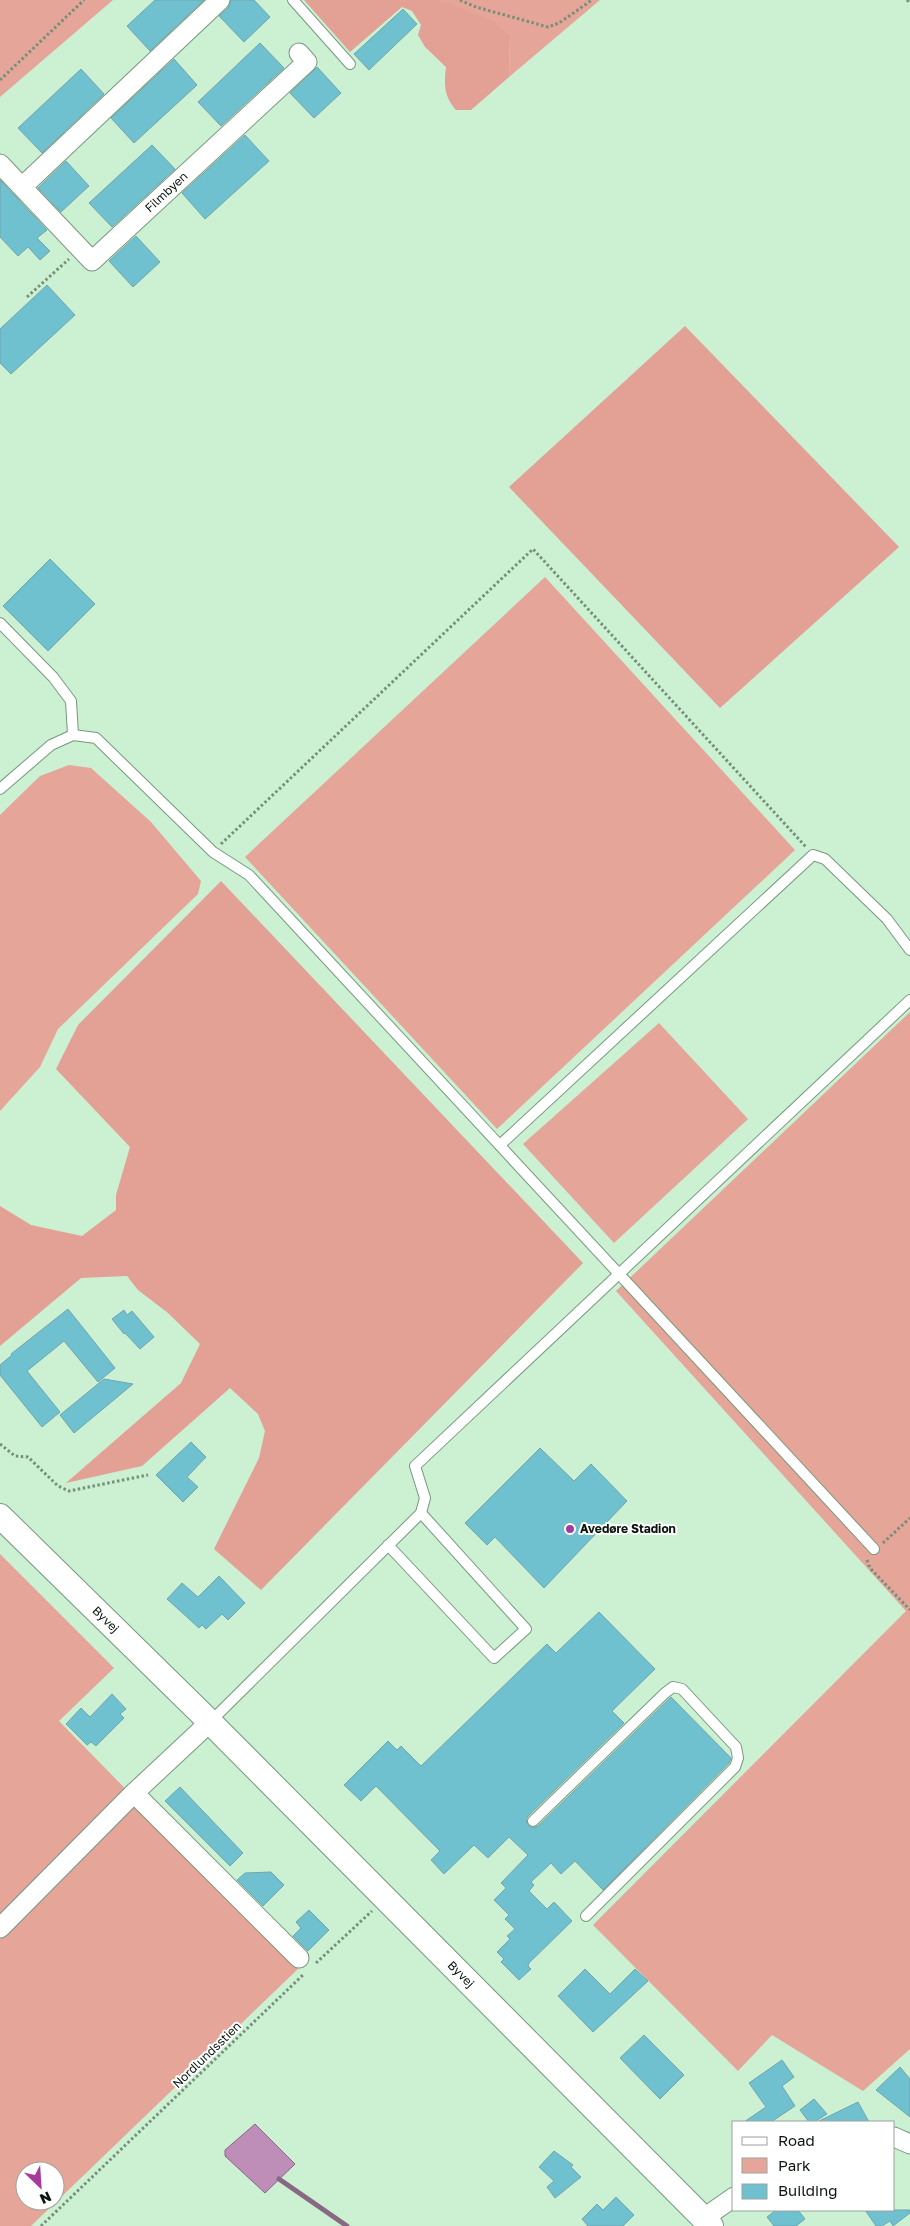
<svg xmlns="http://www.w3.org/2000/svg" width="910" height="2226" font-family="'Golos Text',sans-serif">
	<style>
		.green { fill: #e5a599; fill-rule: evenodd }
		.forest { fill: #e3a094 }
		.water { fill: #be8db8; stroke: #886984 }
		.lines { fill: none; stroke-linecap: round; stroke-linejoin: round }
		.stream { stroke: #886984; stroke-width: 5 }
		.building { fill: #6fc1cf; stroke: #72a5ae }
		.service-casing { stroke: #77987d; stroke-width: 12 }
		.minor-casing { stroke: #77987d; stroke-width: 21 }
		.tertiary-casing { stroke: #77987d; stroke-width: 26 }
		.path { stroke: #758f7a; stroke-width: 3; stroke-dasharray: 2.5 2.5; stroke-linecap: butt }
		.service { stroke: #fff; stroke-width: 10 }
		.minor { stroke: #fff; stroke-width: 19 }
		.tertiary { stroke: #fff; stroke-width: 24 }
		.poi-dot { fill: #a43b9d; stroke: #fff; stroke-width: 2 }
		.labels { text-anchor: middle; stroke-width: 4; stroke-linejoin: round; paint-order: stroke }
		.street-label { font-size: 12px; fill: #09160c; stroke: #fff }
		.poi-label { font-size: 12px; font-weight: bold; fill: #09160c; stroke: #fff; text-anchor: start }
	</style>
	<rect width="100%" height="100%" fill="#ccf0d2"/>
	<g class="green">
		<path d="M0 0H113L0 97Z"/>
		<path d="M440 0H600L509 77 510 36Z"/>
		<path d="M545 577 795 850 497 1129 245 857Z"/>
		<path d="M69 765 91 768 151 822 201 881 198 894 58 1029 40 1067 0 1111V815L40 776Z"/>
		<path d="M910 1012V2049L863 2091 772 2035 738 2071 593 1925 906 1611 616 1291Z"/>
		<path d="M659 1023 748 1119 614 1243 523 1144Z"/>
		<path d="M0 1554 114 1668 59 1721 300 1967 31 2226H0ZM25 2171H55V2201H25Z"/>
	</g>
	<g class="forest">
		<path d="M304 0H440L493 21 510 36 509 77 471 110H456C444 96 444 85 446 67L425 47 418 35 421 25 412 11 402 7 350 52Z"/>
		<path d="M685 326 899 547 720 708 509 487Z"/>
		<path d="M221 881 583 1263 261 1590 214 1549 259 1458 265 1431 258 1414 230 1388 142 1466 66 1483 181 1383 200 1344 168 1313 138 1290 127 1276 81 1278 0 1346V1206L31 1225 82 1236 116 1210V1195L130 1147 56 1069 78 1025Z"/>
	</g>
	<path class="water" d="M255 2124 295 2164 265 2193 225 2156V2150Z"/>
	<g class="lines">
		<path class="stream" d="M279 2179 347 2226"/>
	</g>
	<g class="building">
		<path d="M155 0H204L150 51 127 26Z"/>
		<path d="M231 0H254L270 17 244 42 219 16 228 8Z"/>
		<path d="M403 9 417 24 369 70 354 54Z"/>
		<path d="M260 43 284 68 221 126 198 102Z"/>
		<path d="M174 59 197 85 134 143 111 118Z"/>
		<path d="M317 67 341 93 314 118 290 93Z"/>
		<path d="M81 69 104 94 42 153 18 128Z"/>
		<path d="M245 135 269 161 205 219 182 193Z"/>
		<path d="M152 145 175 169 112 227 89 203Z"/>
		<path d="M66 161 89 186 61 212 38 188Z"/>
		<path d="M0 180 47 230 37 238 50 251 40 260 28 247 18 256 0 237Z"/>
		<path d="M136 236 160 262 133 287 109 261Z"/>
		<path d="M47 285 75 315 11 374 0 363V329Z"/>
		<path d="M50 559 95 604 48 651 3 606Z"/>
		<path d="M68 1309 115 1368 98 1382 64 1341 27 1371 60 1412 42 1427 0 1375V1365L12 1355 11 1354Z"/>
		<path d="M124 1310 127 1315 132 1311 154 1337 140 1349 125 1333 124 1334 112 1319Z"/>
		<path d="M104 1379 133 1384 74 1433 60 1415Z"/>
		<path d="M191 1442 206 1457 187 1477 198 1487 183 1502 156 1475Z"/>
		<path d="M540 1448 574 1481 591 1464 627 1501 544 1588 495 1537 487 1545 465 1523Z"/>
		<path d="M219 1576 245 1603 228 1620 222 1614 206 1629 202 1625 199 1628 167 1599 182 1583 198 1597Z"/>
		<path d="M599 1612 655 1669 612 1711 624 1723 528 1816 526 1820 528 1825 532 1828 538 1826 671 1697 731 1758 729 1763 603 1890 575 1861 561 1874 551 1863 531 1882 534 1885 529 1891 547 1909 554 1902 572 1921 529 1963 528 1966 531 1969 519 1980 501 1962 504 1959 497 1952 510 1939 507 1936 515 1929 505 1919 509 1915 494 1900 506 1888 501 1883 528 1855 509 1837 488 1858 474 1845 444 1874 431 1860 440 1851 376 1786 361 1801 344 1785 388 1741 397 1750 401 1746 421 1766 547 1644 556 1653Z"/>
		<path d="M112 1694 126 1709 120 1714 124 1718 96 1746 91 1742 87 1745 66 1724 81 1708 90 1717Z"/>
		<path d="M180 1787 243 1853 230 1866 165 1801Z"/>
		<path d="M271 1872 284 1885 263 1906 237 1880 245 1873Z"/>
		<path d="M309 1910 329 1930 308 1951 293 1936 301 1928 296 1922Z"/>
		<path d="M585 1969 610 1994 635 1969 648 1981 593 2032 558 1996Z"/>
		<path d="M644 2035 684 2075 660 2099 620 2058Z"/>
		<path d="M782 2060 794 2077 782 2086 795 2106 771 2122H744L766 2107 749 2083Z"/>
		<path d="M900 2067 910 2079V2117L876 2090Z"/>
		<path d="M814 2099 827 2114 814 2122H809L800 2110Z"/>
		<path d="M858 2102 869 2122H817Z"/>
		<path d="M554 2151 573 2165 571 2167 581 2177 555 2198 547 2187 554 2181 539 2167Z"/>
		<path d="M616 2197 634 2215 623 2226H588L582 2219 597 2204 603 2210Z"/>
		<path d="M776 2210H798L805 2219 796 2226H774L767 2217Z"/>
		<path d="M865 2210H910V2213L893 2226 890 2221 882 2226H876Z"/>
	</g>
	<g class="lines">
		<g class="service-casing">
			<g id="service">
				<path d="M293 0 350 64"/>
				<path d="M0 623 53 677 71 701 73 735"/>
				<path d="M0 789 51 745 73 735 96 738 213 852 249 875 874 1549"/>
				<path d="M500 1145 813 855 825 859 887 919 910 950"/>
				<path d="M421 1513 425 1498 415 1466 910 1000"/>
				<path d="M210 1722 421 1513 526 1629 494 1658 388 1545"/>
				<path d="M533 1821 665 1693 673 1687 682 1689 736 1747 738 1758 735 1767 586 1916"/>
			</g>
		</g>
		<g class="minor-casing">
			<g id="minor">
				<path id="s1" d="M0 164 92 261 307 62 299 53"/>
				<path d="M22 187 220 0"/>
				<path d="M210 1722 134 1793 299 1958"/>
				<path d="M0 1928 134 1793"/>
				<path d="M894 2137 910 2144"/>
				<path d="M704 2218 734 2197"/>
			</g>
		</g>
		<g class="tertiary-casing">
			<g id="tertiary">
				<path id="s2" d="M0 1516 210 1722 711 2226"/>
			</g>
		</g>
		<g class="path">
			<path d="M460 0 476 7 548 27 559 23 592 0"/>
			<path d="M907 0 910 3"/>
			<path d="M0 80 84 0"/>
			<path d="M27 297 69 259"/>
			<path d="M221 844 533 549 806 847"/>
			<path d="M0 1444 15 1456 28 1457 58 1486 69 1491 148 1475"/>
			<path d="M883 1543 910 1518"/>
			<path d="M867 1560 870 1568 910 1610"/>
			<path d="M316 1963 372 1911"/>
			<path d="M41 2226 304 1974"/>
		</g>
		<use href="#service" class="service"/>
		<use href="#minor" class="minor"/>
		<use href="#tertiary" class="tertiary"/>
	</g>
	<circle class="poi-dot" cx="570" cy="1529" r="5"/>
	<g class="labels">
		<g class="street-label">
			<text dy="4" stroke="none"><textPath href="#s1" startOffset="235">Filmbyen</textPath></text>
			<text dy="4" stroke="none"><textPath href="#s2" startOffset="148">Byvej</textPath></text>
			<text dy="4" stroke="none"><textPath href="#s2" startOffset="650">Byvej</textPath></text>
			<text transform="translate(207 2055) rotate(-44)" y="4">Nordlundsstien</text>
		</g>
		<g class="poi-label">
			<text x="580" y="1533">Avedøre Stadion</text>
		</g>
	</g>
	<rect x="732" y="2121" width="162" height="90" fill="#ffffff" stroke="#9da29e"/>
	<rect x="742" y="2137" width="25" height="8" fill="#ffffff" stroke="#9da29e"/>
	<text x="778" y="2146" font-size="15" fill="#09160c">Road</text>
	<rect x="742" y="2158" width="25" height="15" fill="#e5a599" stroke="#9da29e"/>
	<text x="778" y="2171" font-size="15" fill="#09160c">Park</text>
	<rect x="742" y="2184" width="25" height="15" fill="#6fc1cf" stroke="#9da29e"/>
	<text x="778" y="2196" font-size="15" fill="#09160c">Building</text>
	<g transform="translate(40 2186) rotate(155)"><circle r="24" fill="#ffffff" stroke="#9da29e"/>
	<path d="M0-4L9 19L0 12L-9 19Z" fill="#a43b9d"/>
	<text y="-8" font-size="14" font-weight="bold" text-anchor="middle" fill="#09160c">N</text>
	</g>
</svg>
